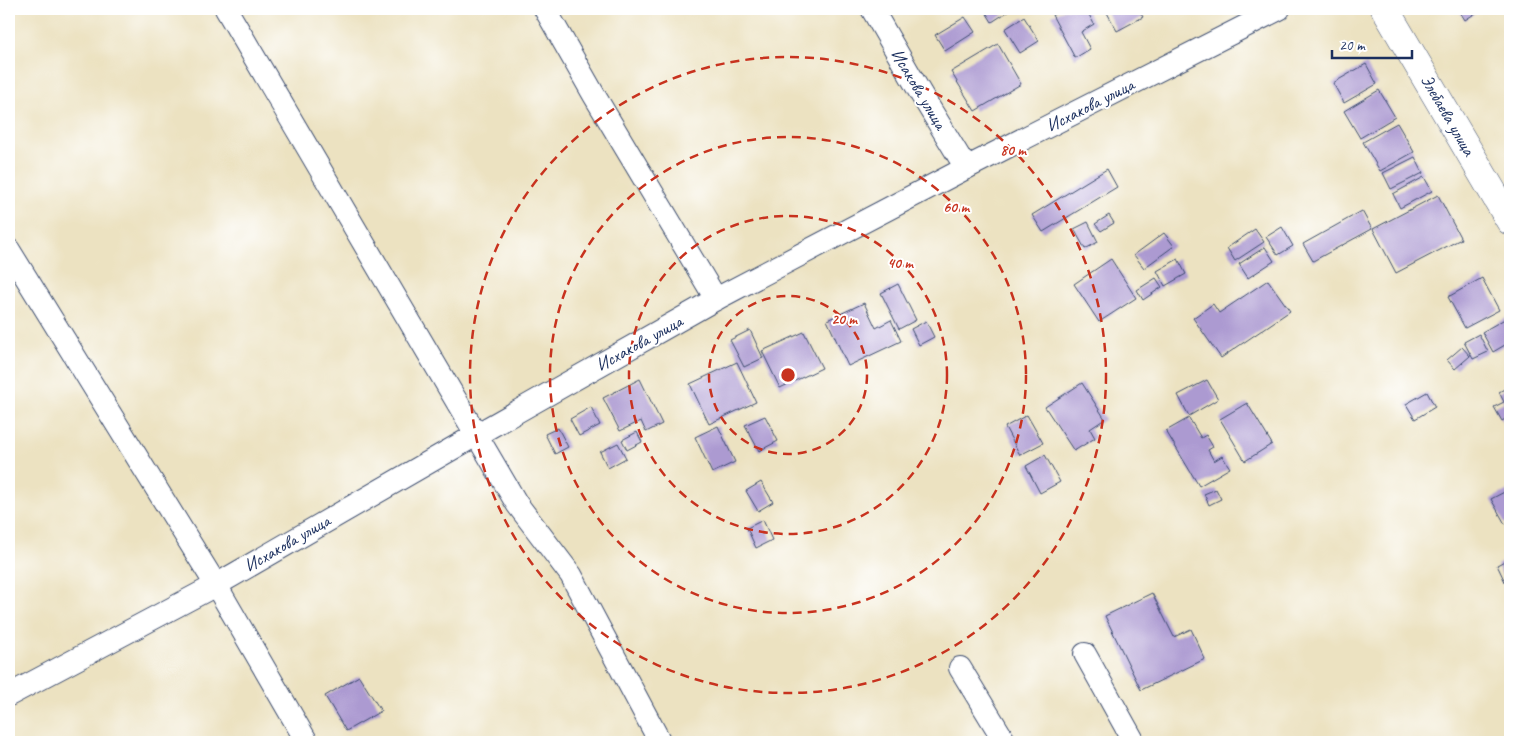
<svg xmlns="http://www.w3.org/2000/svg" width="1519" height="751" font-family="Caveat,sans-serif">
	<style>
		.building { fill: #ac9ad1 }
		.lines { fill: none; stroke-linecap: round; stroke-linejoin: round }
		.minor-casing { stroke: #3a4a6d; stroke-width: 24 }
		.tertiary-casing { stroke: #3a4a6d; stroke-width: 29 }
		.minor { stroke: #fff; stroke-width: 22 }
		.tertiary { stroke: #fff; stroke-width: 28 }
		.ring { fill: none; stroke: #c8321e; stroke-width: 2.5; stroke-dasharray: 9 6 }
		.labels { text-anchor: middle; stroke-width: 4; stroke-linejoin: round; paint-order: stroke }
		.street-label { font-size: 18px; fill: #1b2f5e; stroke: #fff }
		.centre { fill: #c8321e; stroke: #fff; stroke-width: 2.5 }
		.ring-label { font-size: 15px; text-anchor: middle; font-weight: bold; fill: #c8321e; stroke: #fff; stroke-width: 4; stroke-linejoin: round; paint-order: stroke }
	</style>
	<rect width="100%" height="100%" fill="#fff"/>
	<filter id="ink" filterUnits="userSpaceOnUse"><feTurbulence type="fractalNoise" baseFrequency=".02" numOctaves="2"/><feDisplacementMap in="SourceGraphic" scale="10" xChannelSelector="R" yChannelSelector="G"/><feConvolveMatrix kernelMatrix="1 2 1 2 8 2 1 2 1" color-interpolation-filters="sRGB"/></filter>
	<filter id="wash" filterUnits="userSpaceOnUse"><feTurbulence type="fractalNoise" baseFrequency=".0096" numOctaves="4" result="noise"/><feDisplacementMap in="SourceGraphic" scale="20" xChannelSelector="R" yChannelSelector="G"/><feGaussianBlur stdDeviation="1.12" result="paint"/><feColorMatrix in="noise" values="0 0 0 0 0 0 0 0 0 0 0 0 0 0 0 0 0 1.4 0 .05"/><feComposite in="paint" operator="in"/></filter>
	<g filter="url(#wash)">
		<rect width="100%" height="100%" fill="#ece2c1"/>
		<g id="blocks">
			<g class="building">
				<path d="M984 9H1012L992 22Z"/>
				<path d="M1065 9H1086L1094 24 1081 32 1090 49 1075 58 1052 15Z"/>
				<path d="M1105 9H1138L1143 17 1117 31Z"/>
				<path d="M1458 9H1482L1465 20Z"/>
				<path d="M965 17 975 32 945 51 935 35Z"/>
				<path d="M1024 17 1039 41 1020 53 1005 29Z"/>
				<path d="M998 44 1021 84 975 111 951 72Z"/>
				<path d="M1366 64 1377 84 1344 103 1333 83Z"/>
				<path d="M1379 90 1395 117 1360 138 1344 111Z"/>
				<path d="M1397 123 1414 152 1380 171 1363 142Z"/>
				<path d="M1415 157 1423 173 1391 189 1383 173Z"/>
				<path d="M1107 169 1117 187 1043 232 1032 215Z"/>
				<path d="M1424 177 1432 191 1400 208 1393 194Z"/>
				<path d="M1438 195 1461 239 1396 273 1373 229Z"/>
				<path d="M1362 211 1372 229 1313 261 1303 244Z"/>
				<path d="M1109 215 1114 223 1101 231 1095 224Z"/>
				<path d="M1088 222 1098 242 1085 249 1074 229Z"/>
				<path d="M1282 227 1293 246 1278 255 1266 237Z"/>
				<path d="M1255 229 1264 242 1235 261 1227 248Z"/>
				<path d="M1164 233 1174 246 1144 268 1134 255Z"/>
				<path d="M1265 247 1274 261 1248 278 1239 264Z"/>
				<path d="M1111 259 1136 298 1099 322 1074 284Z"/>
				<path d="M1178 259 1186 274 1165 286 1157 271Z"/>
				<path d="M1156 278 1162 287 1143 300 1137 290Z"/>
				<path d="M1482 278 1499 310 1465 328 1448 297Z"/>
				<path d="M1268 280 1290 311 1221 358 1193 318 1213 304 1219 313Z"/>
				<path d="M898 284 916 320 899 329 881 293Z"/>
				<path d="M864 303 876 328 891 320 901 341 848 366 827 320Z"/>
				<path d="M1510 316V342L1493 352 1482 332Z"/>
				<path d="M926 321 934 337 919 345 911 329Z"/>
				<path d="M750 330 763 358 744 367 730 340Z"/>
				<path d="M804 332 822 368 780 388 762 351Z"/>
				<path d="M1479 334 1488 352 1473 359 1464 342Z"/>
				<path d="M1462 347 1470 356 1455 369 1447 360Z"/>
				<path d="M737 362 756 402 709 424 690 384Z"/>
				<path d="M640 379 662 424 646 432 641 421 620 431 603 398Z"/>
				<path d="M1207 380 1218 399 1189 416 1178 395Z"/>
				<path d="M1082 383 1105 419 1090 429 1095 438 1074 451 1045 407Z"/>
				<path d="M1510 386V416L1502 421 1494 407 1504 402 1499 392Z"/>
				<path d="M1427 392 1435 407 1415 419 1406 404Z"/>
				<path d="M1247 403 1272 444 1245 461 1220 419Z"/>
				<path d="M591 407 600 425 579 436 570 419Z"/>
				<path d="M1027 415 1043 443 1020 455 1005 427Z"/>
				<path d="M765 416 778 441 759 451 745 425Z"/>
				<path d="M1189 418 1201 438 1206 435 1213 447 1208 450 1214 461 1222 456 1230 468 1199 486 1166 431Z"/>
				<path d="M718 426 735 462 712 473 695 437Z"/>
				<path d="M558 428 568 447 555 454 545 434Z"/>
				<path d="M637 432 642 442 627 450 622 440Z"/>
				<path d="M618 443 626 458 608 468 600 452Z"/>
				<path d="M1045 455 1060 482 1040 493 1026 466Z"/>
				<path d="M761 482 773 502 758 511 746 491Z"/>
				<path d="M1216 489 1221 499 1209 505 1204 494Z"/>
				<path d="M1510 489V521L1505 524 1491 499Z"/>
				<path d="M763 520 772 540 756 548 747 528Z"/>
				<path d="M1510 558V587L1508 588 1497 565Z"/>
				<path d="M1152 593 1174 637 1191 629 1205 659 1141 690 1105 616Z"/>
				<path d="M359 676 381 711 346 731 325 696Z"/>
			</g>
		</g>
	</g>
	<g filter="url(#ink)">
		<use href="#blocks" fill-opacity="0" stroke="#3a4a6d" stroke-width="1"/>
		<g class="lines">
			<g class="minor-casing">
				<g id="minor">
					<path d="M226 9 517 504 571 575 660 742"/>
					<path d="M545 9 594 95 716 299"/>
					<path d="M872 9 921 94 966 168"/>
					<path d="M9 250 216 585 307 742"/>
					<path d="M1085 654 1134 742"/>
					<path d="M960 668 1005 742"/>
					<path d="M9 695 216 585 476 435 716 299 966 168 1279 9"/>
				</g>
			</g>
			<g class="tertiary-casing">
				<path id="tertiary" d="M1385 9 1510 221"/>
			</g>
			<use href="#minor" class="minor"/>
			<use href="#tertiary" class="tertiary"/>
		</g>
	</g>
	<g class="ring">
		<circle cx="788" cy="375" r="79"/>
		<circle cx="788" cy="375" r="159"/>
		<circle cx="788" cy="375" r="238"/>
		<circle cx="788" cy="375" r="318"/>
	</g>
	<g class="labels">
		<g class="street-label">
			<text transform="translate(919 89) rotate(59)" y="6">Исакова улица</text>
			<text transform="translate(1090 105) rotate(-27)" y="6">Исхакова улица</text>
			<text transform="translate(1448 115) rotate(60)" y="6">Элебаева улица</text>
			<text transform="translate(639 343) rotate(-29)" y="6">Исхакова улица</text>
			<text transform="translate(287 543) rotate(-30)" y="6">Исхакова улица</text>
		</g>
	</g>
	<circle cx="788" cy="375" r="8" class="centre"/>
	<g class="ring-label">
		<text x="1013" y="155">80 m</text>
		<text x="956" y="212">60 m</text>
		<text x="900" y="268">40 m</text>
		<text x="844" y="324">20 m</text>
	</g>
	<rect width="1519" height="751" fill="none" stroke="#fff" stroke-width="30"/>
	<path d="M1332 50v8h80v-8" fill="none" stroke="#1b2f5e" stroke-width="2.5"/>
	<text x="1339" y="50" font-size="15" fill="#1b2f5e" stroke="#ffffff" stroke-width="4" paint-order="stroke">20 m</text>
</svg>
